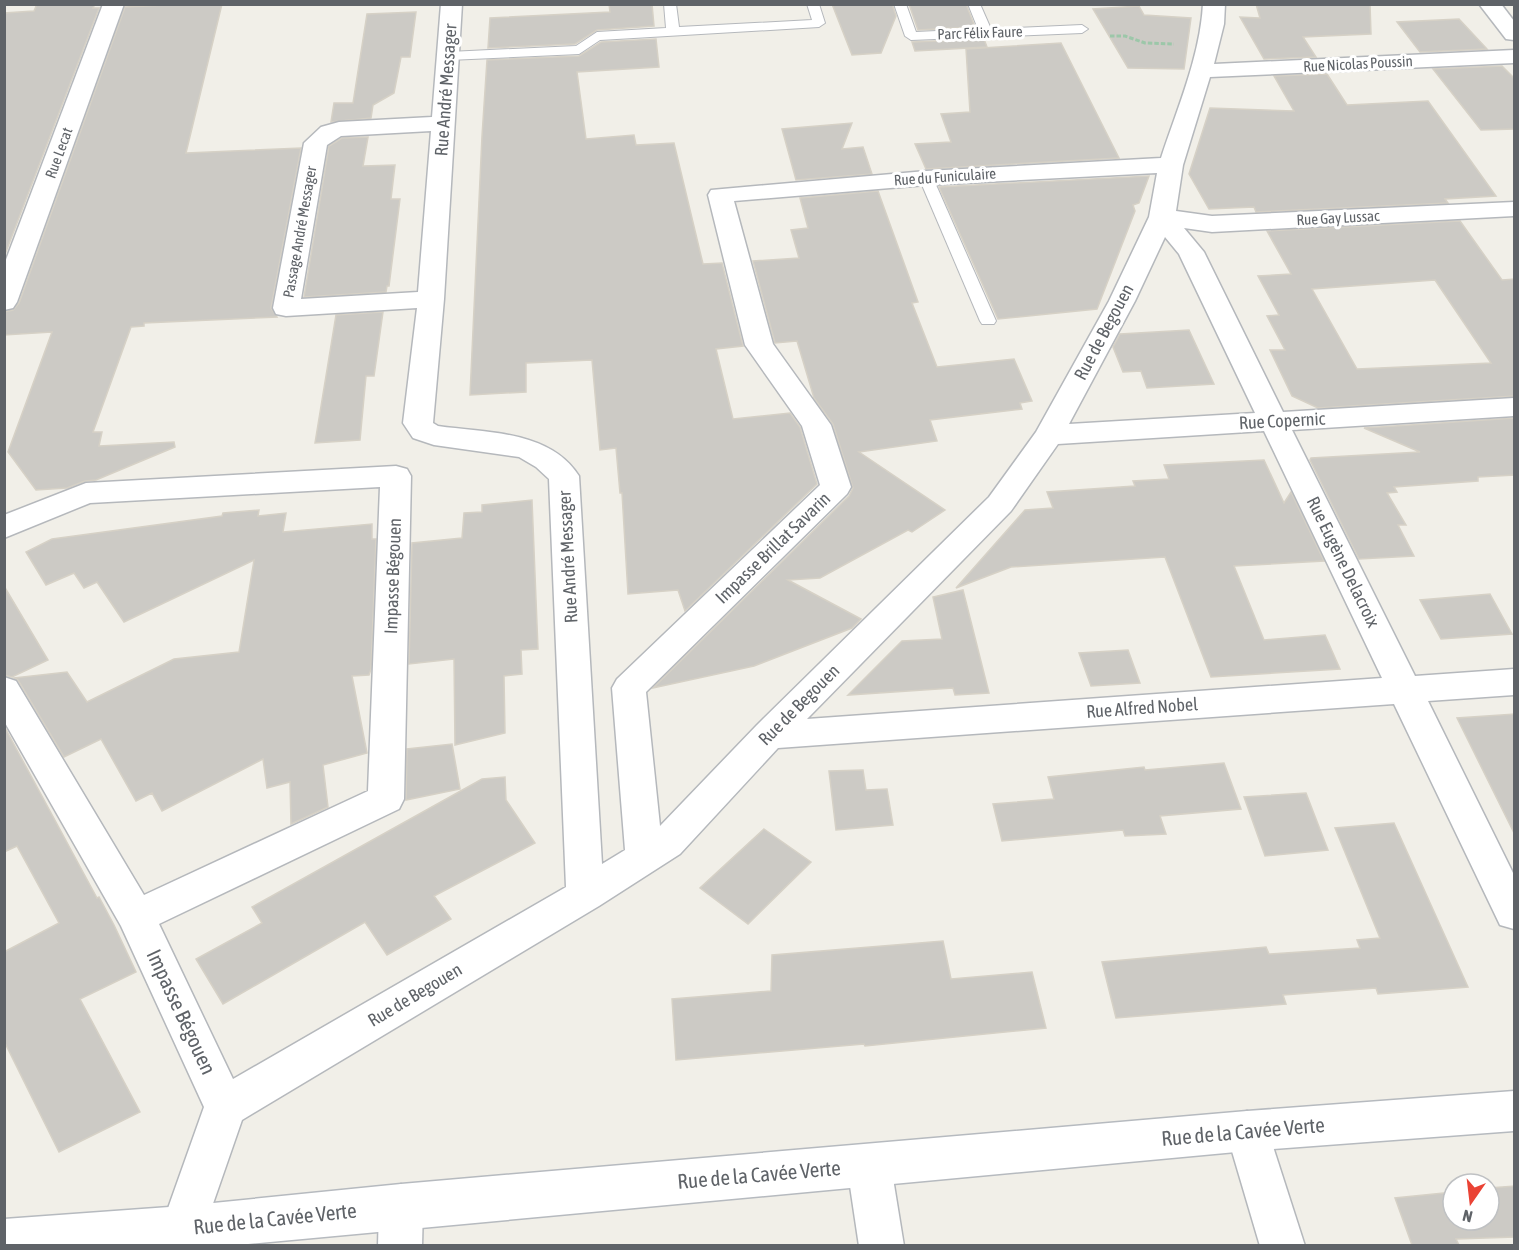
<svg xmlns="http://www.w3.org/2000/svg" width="1519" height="1250" font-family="'Asap Condensed',sans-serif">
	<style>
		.building { fill: #cccac5; stroke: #d6d1c6; stroke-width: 1.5; fill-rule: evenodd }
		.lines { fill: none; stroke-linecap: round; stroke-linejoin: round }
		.lane-casing { stroke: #b5b8bc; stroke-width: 2 }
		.street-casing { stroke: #b5b8bc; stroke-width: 3 }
		.secondary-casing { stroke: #b6babf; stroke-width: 3 }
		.path { stroke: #9cc7a9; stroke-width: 3; stroke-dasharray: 4.5 2; stroke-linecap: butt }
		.lane { fill: #fff; fill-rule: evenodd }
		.street { fill: #fff; fill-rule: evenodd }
		.secondary { fill: #fff; fill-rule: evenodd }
		.labels { text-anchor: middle; stroke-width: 6; stroke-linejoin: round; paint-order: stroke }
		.far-street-label { font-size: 15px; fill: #5f6368; stroke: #fff }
		.street-label { font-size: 18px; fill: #5f6368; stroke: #fff }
		.near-street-label { font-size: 21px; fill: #5f6368; stroke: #fff }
	</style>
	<rect width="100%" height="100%" fill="#f1efe8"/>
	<g class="building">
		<path d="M37 4H95L93 8H99L4 257V13L34 11Z"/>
		<path d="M186 4H222L186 153 301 148 271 308 277 317 144 323V326L131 327 93 432H102L99 446 174 442 175 447 96 480 85 481 67 488 36 490 8 452 52 332 4 335V312L13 310 19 303 125 7Z"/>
		<path d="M609 4H652L654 26 597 30 575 44 488 48 490 18 610 12Z"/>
		<path d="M832 4H892L896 16 881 53 852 55Z"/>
		<path d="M909 4H966L975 27 918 30Z"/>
		<path d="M1256 4H1370L1371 34 1303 37 1316 57 1264 59 1240 17 1260 18Z"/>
		<path d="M1139 6 1144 15 1191 18 1184 69 1128 68 1093 9Z"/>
		<path d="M416 12 410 57H401L394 93 373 105 371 118 331 122 334 103H353L367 14Z"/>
		<path d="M1459 19 1487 49 1420 52 1397 22Z"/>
		<path d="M656 39 659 67 577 72 586 139 634 135 636 145 674 143 703 264 722 263 743 346 716 349 733 419 790 413 800 427 817 484 685 611 678 590 628 594 622 493H620L616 448 600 450 592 360 526 363V392L470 395 482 136 487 60 579 56 601 42Z"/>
		<path d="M984 39 987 47 915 51 912 42Z"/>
		<path d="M1061 43 1119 158 926 169 915 144 951 142 941 114 970 112 966 49Z"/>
		<path d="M1502 66 1515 79V129L1481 130 1433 69Z"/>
		<path d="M1327 74 1347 105 1428 101 1496 196 1445 199 1448 203 1256 212 1254 207 1209 209 1189 174 1210 108 1294 111 1274 76Z"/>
		<path d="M852 123 842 149 863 147 872 174 796 180 782 129Z"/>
		<path d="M368 137 363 166 395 165 391 199H400L389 286H387L386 292 304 297 329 146 342 138Z"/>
		<path d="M1149 176 1139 203 1133 205 1135 211 1097 309 998 319 939 187Z"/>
		<path d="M878 191 918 302 912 303 937 367 1014 359 1032 401 1020 403 1022 409 930 420 937 441 859 452 945 510 912 532 908 530 820 578 788 580 861 619 852 628 754 666 653 688 849 496 853 488 833 424 814 398 797 341 775 343 753 261 799 258 791 230 808 228 800 198Z"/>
		<path d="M1460 221 1502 280 1515 279V396L1318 408 1292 396 1270 350H1285L1267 316 1279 315 1258 276 1291 274 1267 231ZM1435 280 1491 363 1357 369 1312 289Z"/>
		<path d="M383 312 374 376H366L360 440 315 443 336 315Z"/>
		<path d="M1189 330 1214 384 1147 388 1141 371 1123 372 1113 347 1120 334Z"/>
		<path d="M1515 418V475L1478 477V481L1394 487 1397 492 1387 493 1406 525H1398L1414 556 1359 559 1310 460 1311 458 1420 452 1364 428Z"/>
		<path d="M1264 460 1284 503 1291 492 1324 561 1234 566 1264 640 1325 635 1340 669 1211 677 1165 557 1011 567 956 588 1025 510 1053 508 1047 492 1135 486 1133 481 1169 479 1164 465Z"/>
		<path d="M532 500 538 649 521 650 522 674 504 676 505 733 455 745 454 659 409 664 412 543 462 538 464 513 482 512V505Z"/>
		<path d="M259 510 258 516 286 513 283 532 372 524V539H376L371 669 369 675 352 676 367 753 323 765 328 807 291 824 290 782 267 788 263 759 162 811 152 793 136 801 101 739 64 757 18 680 14 678 67 672 87 702 174 659 239 652 254 560 124 622 97 582 84 588 74 573 46 585 26 552 52 539 222 516 223 513Z"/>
		<path d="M4 586 48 660 12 677 4 675Z"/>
		<path d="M963 590 989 693 955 695 953 688 848 695 902 641 942 639 933 597Z"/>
		<path d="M1490 594 1512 634 1441 639 1420 600Z"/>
		<path d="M1128 650 1140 683 1091 686 1079 653Z"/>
		<path d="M1515 714V835L1457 718Z"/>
		<path d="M4 726 97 898 99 897 114 925 136 972 80 999 140 1112 59 1152 4 1041V952L59 923 17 846 4 852Z"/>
		<path d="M452 744 460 789 406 800 407 749Z"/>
		<path d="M1224 763 1241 809 1160 816 1166 834 1125 836 1123 830 1002 841 993 804 1054 799 1048 777 1144 767 1145 770Z"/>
		<path d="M863 770 866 790 887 789 893 825 836 830 829 771Z"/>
		<path d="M505 777 506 800 535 843 434 896 451 919 387 955 365 922 223 1004 196 959 262 923 252 907 482 779Z"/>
		<path d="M1306 793 1328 850 1265 856 1244 797Z"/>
		<path d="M1394 823 1468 987 1378 994 1376 988 1283 995 1286 1004 1116 1018 1102 962 1266 947 1269 954 1360 948 1357 940 1380 938 1335 828Z"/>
		<path d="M764 829 811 862 748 924 700 888Z"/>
		<path d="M943 941 951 979 1032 972 1046 1028 865 1046 864 1044 676 1060 672 999 771 991 772 955Z"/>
		<path d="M1515 1186V1237L1456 1239 1459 1245H1412L1395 1198 1453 1192V1220H1489V1188Z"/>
	</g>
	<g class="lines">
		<g class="lane-casing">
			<g id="lane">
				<path d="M664 4H676L679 27 812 20 807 4H819L825 23 819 27 600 40 579 54 449 60 442 56 449 52 576 46 597 32 666 28Z"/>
				<path d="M894 4H906L916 32 978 29 968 4H980L991 29 1082 25 1088 29 1082 33 911 40 905 36Z"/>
				<path d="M926 174 933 178 996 321 994 324H982L980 321 919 178Z"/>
			</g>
		</g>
		<g class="street-casing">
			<g id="street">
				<path d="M103 4H124L17 302 13 308 4 310V265Z"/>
				<path d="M441 4H462L444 299 433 423 438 426C486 433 550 430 579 476L602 864 625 850 612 688 617 679 820 485 802 426 745 345 708 195 711 190 926 171 1161 158C1177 109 1200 57 1203 4H1225L1224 24 1214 64 1514 50V63L1210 77 1183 165 1176 211 1212 216 1514 202V216L1212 232 1184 228 1204 252 1283 412 1514 398V416L1292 430 1415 676 1514 669V695L1428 701 1514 875V929L1500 925 1394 704 778 748 680 854 599 906 242 1120 199 1244 194 1246 167 1244 161 1228 204 1107 121 926 4 721V677L16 681 144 895 368 791 380 487 90 503 4 538V515L86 483 396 466 407 469 411 476 404 799 399 809 159 924 233 1079 566 887 549 479 536 467 519 457 434 445 413 438 403 423 417 308 286 316 276 314 273 308 304 143 321 127 339 122 432 117ZM431 131 418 292 301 299 327 145 341 136ZM1157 173 1149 217 1109 301 1036 432 989 497 757 725 660 826 646 692 847 494 851 487 831 425 773 344 734 201 926 185ZM1165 237 1179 254 1255 413 1069 424 1135 301ZM1264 431 1382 678 807 719 1011 511 1058 444Z"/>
				<path d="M1479 4H1501L1514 21V40L1506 39Z"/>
				<path d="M1247 1111 1262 1117 1268 1131 1305 1246H1260L1226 1131 1232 1117Z"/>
				<path d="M869 1145 884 1151 891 1166 904 1246H859L847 1166 854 1151Z"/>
				<path d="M401 1184 417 1191 423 1206 422 1246H378L379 1206 385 1191Z"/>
			</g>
		</g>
		<g class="secondary-casing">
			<path id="secondary" d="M1514 1091V1131L1247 1151 227 1246H4V1219L183 1206 401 1184 1247 1111Z"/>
		</g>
		<path class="path" d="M1110 36H1125L1145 43 1174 44"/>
		<use href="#lane" class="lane"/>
		<use href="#street" class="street"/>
		<use href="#secondary" class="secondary"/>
	</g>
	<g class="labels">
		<g class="far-street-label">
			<text transform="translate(980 33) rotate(-2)" y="5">Parc Félix Faure</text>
			<text transform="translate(1358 64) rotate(-3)" y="5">Rue Nicolas Poussin</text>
			<text transform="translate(59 153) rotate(-70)" y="5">Rue Lecat</text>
			<text transform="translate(945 177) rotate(-4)" y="5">Rue du Funiculaire</text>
			<text transform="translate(1338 218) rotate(-3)" y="5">Rue Gay Lussac</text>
			<text transform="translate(300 232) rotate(-80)" y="5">Passage André Messager</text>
		</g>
		<g class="street-label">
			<text transform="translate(446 90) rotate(-86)" y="6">Rue André Messager</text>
			<text transform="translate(1104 332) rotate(-62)" y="6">Rue de Begouen</text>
			<text transform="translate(1282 421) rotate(-3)" y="6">Rue Copernic</text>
			<text transform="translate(773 548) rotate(-44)" y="6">Impasse Brillat Savarin</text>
			<text transform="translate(568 557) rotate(-93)" y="6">Rue André Messager</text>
			<text transform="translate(1343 562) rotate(64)" y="6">Rue Eugène Delacroix</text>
			<text transform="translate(393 576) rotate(-88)" y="6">Impasse Bégouen</text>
			<text transform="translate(799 705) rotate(-45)" y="6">Rue de Begouen</text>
			<text transform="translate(1142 708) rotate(-4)" y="6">Rue Alfred Nobel</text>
			<text transform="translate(415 995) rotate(-31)" y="6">Rue de Begouen</text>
		</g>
		<g class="near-street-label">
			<text transform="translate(181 1012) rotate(65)" y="7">Impasse Bégouen</text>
			<text transform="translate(1243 1132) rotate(-5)" y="7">Rue de la Cavée Verte</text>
			<text transform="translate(759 1175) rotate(-5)" y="7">Rue de la Cavée Verte</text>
			<text transform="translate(275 1219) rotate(-6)" y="7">Rue de la Cavée Verte</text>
		</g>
	</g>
	<rect width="1519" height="1250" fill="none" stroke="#5f6368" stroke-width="12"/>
	<g transform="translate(1471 1202) rotate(194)"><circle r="28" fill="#ffffff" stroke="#bfc1c3" stroke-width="1.5"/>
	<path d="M0-4.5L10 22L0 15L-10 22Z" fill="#ea4335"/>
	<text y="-9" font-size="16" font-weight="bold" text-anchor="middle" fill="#5f6368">N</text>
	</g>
</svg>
